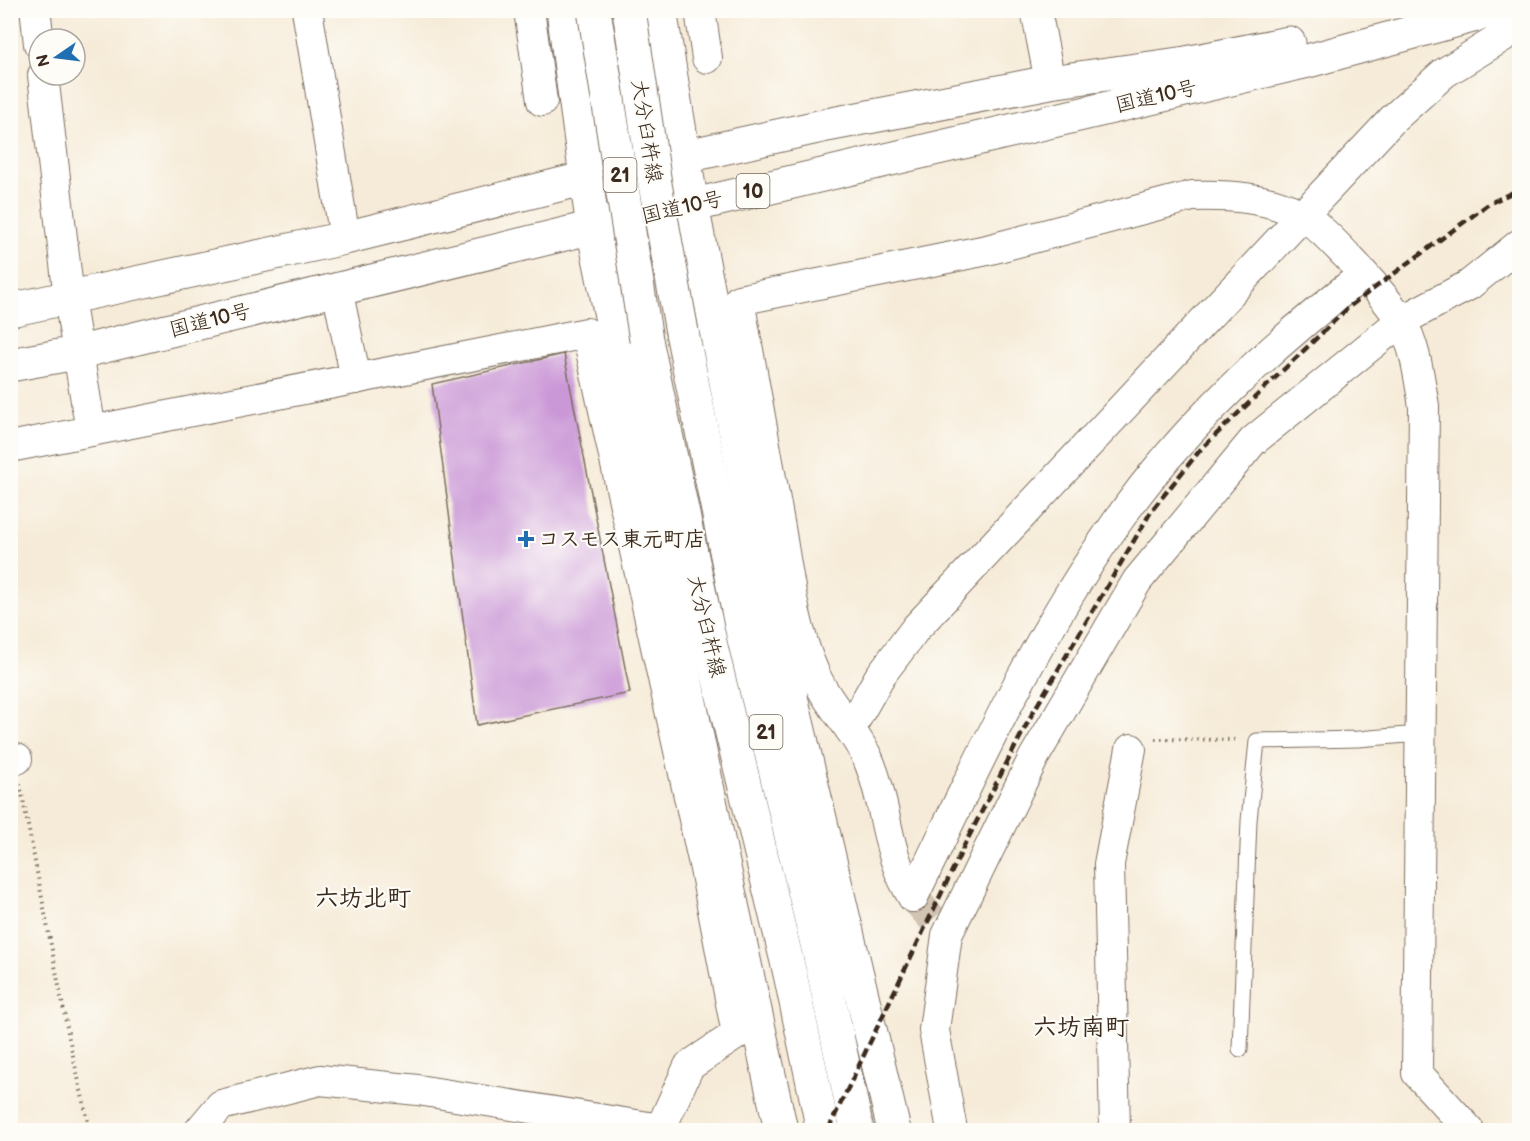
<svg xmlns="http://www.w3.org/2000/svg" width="1530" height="1141" font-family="'Balsamiq Sans','Klee One',sans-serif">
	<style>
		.building { fill: #ca97d7 }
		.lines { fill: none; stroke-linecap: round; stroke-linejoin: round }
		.street-tunnel { stroke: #d1c4b3; stroke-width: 30; stroke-dasharray: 30 15; stroke-linecap: butt }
		.lane-casing { stroke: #7c6e5f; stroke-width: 17 }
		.street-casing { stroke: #7c6e5f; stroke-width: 32 }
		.primary-casing { stroke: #7c6e5f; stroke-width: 35 }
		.highway-casing { stroke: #7c6e5f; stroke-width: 35 }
		.path { stroke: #7c6e5f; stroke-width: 4; stroke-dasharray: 1.5 4.5; stroke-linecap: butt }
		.lane { stroke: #fff; stroke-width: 15 }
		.street { stroke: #fff; stroke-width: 30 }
		.primary { stroke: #fff; stroke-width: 33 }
		.highway { stroke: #fff; stroke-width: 33 }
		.rail { stroke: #3b2a1e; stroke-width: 4.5; stroke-dasharray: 9 4.5; stroke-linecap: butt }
		.primary-bridge-casing { stroke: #7c6e5f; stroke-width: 35; stroke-linecap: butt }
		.primary-bridge { stroke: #fff; stroke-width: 33 }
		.poi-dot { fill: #1f6fb2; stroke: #fdfcf7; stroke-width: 2 }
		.labels { text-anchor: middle; stroke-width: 4.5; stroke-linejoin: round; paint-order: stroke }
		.shield { fill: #fdfcf7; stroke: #75695f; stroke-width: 1.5 }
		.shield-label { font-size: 20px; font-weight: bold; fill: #3b2a1e }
		.street-label { font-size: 21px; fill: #3b2a1e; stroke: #fdfcf7 }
		.poi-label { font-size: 21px; font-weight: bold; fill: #3b2a1e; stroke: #fdfcf7; text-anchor: start }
		.quarter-label { font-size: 24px; font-weight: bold; fill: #3b2a1e; stroke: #fdfcf7 }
	</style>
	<rect width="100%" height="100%" fill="#fdfcf7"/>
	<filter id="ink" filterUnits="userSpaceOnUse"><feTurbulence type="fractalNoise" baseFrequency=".0167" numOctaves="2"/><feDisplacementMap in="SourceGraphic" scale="12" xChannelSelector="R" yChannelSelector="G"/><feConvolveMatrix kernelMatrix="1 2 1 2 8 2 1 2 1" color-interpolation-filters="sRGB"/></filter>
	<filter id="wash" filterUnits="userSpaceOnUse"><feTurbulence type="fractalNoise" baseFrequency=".008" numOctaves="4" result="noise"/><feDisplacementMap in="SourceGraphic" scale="24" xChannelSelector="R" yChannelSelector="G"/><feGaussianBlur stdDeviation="1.35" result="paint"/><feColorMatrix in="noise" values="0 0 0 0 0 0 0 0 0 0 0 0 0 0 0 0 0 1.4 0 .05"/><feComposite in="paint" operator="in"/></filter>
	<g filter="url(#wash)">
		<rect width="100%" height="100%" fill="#f6ebd8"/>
		<g id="blocks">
			<path class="building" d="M564 354 630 693 477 725 432 384Z"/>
		</g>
	</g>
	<g filter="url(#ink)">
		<use href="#blocks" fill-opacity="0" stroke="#7c6e5f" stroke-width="1.5"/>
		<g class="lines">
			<path class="street-tunnel" d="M913 897 947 935"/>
			<g class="lane-casing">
				<path id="lane" d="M1240 1049 1249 821 1257 741 1358 739 1419 734"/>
			</g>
			<g class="street-casing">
				<g id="street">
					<path d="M307 10 345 238"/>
					<path d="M529 10 542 101"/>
					<path d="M700 10 707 58"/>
					<path d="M1036 10 1050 82"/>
					<path d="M36 16 39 44"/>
					<path d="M43 75 69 298 91 431"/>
					<path d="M337 289 356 379"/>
					<path d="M10 447 587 333 705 869 737 1034 689 1066 660 1130"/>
					<path d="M850 729 880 676 916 628 1393 119 1444 73 1520 26"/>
					<path d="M10 760 17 759"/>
					<path d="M913 897C884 852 888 805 868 759 853 727 826 703 813 670 794 627 788 575 780 528 766 452 752 376 739 300L987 250 1192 196C1230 195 1266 197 1300 214 1322 225 1388 299 1401 321 1416 346 1419 378 1424 406L1417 1073 1469 1130"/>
					<path d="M913 897C975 769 1034 638 1117 522 1184 426 1271 346 1363 275"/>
					<path d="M200 1130 221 1105 320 1080 418 1090 661 1129"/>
					<path d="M952 1130 934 1030 947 935 1034 757 1137 581 1253 441 1401 321 1469 285 1520 244"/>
					<path d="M1115 1130 1109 864 1131 749"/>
				</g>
			</g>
			<g class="primary-casing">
				<g id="primary">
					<path d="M563 10 593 228 721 854 781 1130"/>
					<path d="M660 10 692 205 768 600 894 1130"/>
					<path d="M682 332 743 635 822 965 857 1130"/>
					<path d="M646 340 710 642 790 974 823 1130"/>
				</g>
			</g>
			<g class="highway-casing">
				<g id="highway">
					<path d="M10 310 345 238 587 178 827 125 1050 82 1186 63 1289 43"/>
					<path d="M10 365 76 353 610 223 673 210 1304 62 1494 10"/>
				</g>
			</g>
			<g class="path">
				<path d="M63 13 86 10"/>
				<path d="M10 715 13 732"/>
				<path d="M1155 739 1238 740"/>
				<path d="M20 784 69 1038 90 1130"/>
			</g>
			<use href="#lane" class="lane"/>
			<use href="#street" class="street"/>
			<use href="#primary" class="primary"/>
			<use href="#highway" class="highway"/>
			<path class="rail" d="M828 1130 966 842 1032 714 1152 510 1201 449 1350 306 1490 203 1520 189"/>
			<g class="primary-bridge-casing">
				<g id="primary-bridge">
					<path d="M594 10 646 340"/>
					<path d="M629 10 655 184 682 332"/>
				</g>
			</g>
			<use href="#primary-bridge" class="primary-bridge"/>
		</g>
	</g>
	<path class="poi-dot" d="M523 530h6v6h6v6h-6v6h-6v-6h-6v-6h6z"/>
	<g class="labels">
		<g class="shield">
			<rect x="603.5" y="158" width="33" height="34" rx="4.5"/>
			<rect x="736.5" y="174" width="33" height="34" rx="4.5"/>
			<rect x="749.5" y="715" width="33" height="34" rx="4.5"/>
		</g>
		<g class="shield-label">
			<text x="620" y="182">21</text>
			<text x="753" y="198">10</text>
			<text x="766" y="739">21</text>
		</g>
		<g class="street-label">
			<text transform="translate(1156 96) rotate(-13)" y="7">国道10号</text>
			<text transform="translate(647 131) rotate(81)" y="7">大分臼杵線</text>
			<text transform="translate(682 207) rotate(-13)" y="7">国道10号</text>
			<text transform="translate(210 320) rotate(-14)" y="7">国道10号</text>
			<text transform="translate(707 626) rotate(77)" y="7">大分臼杵線</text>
		</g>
		<g class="poi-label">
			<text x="538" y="546">コスモス東元町店</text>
		</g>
		<g class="quarter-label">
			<text x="363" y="906">六坊北町</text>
			<text x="1081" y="1035">六坊南町</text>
		</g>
	</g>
	<rect width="1530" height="1141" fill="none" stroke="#fdfcf7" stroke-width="36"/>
	<g transform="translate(57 57) rotate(256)"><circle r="28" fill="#fdfcf7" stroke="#afa8a0" stroke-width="1.5"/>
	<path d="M0-4.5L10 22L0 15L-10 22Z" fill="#1f6fb2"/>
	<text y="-9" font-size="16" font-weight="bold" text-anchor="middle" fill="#3b2a1e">N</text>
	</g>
</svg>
